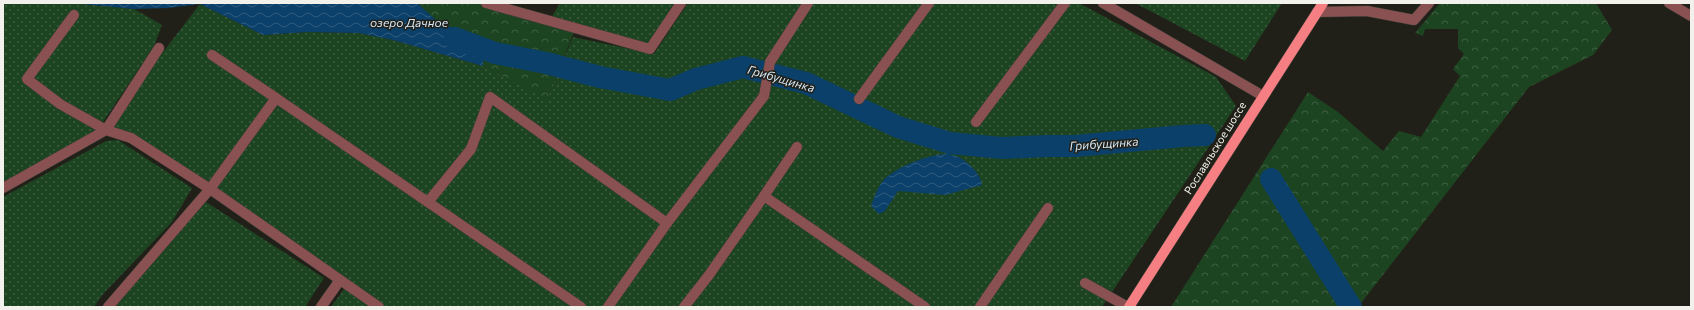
<svg xmlns="http://www.w3.org/2000/svg" width="1694" height="310" font-family="Commissioner,sans-serif">
	<style>
		.forest { fill: url(#forest-crowns) }
		.park { fill: url(#park-dots) }
		.water { fill: url(#water-waves) }
		.lines { fill: none; stroke-linecap: round; stroke-linejoin: round }
		.stream { stroke: #0b406a; stroke-width: 3.5 }
		.river { stroke: #0b406a; stroke-width: 22 }
		.minor-casing { stroke: #3e3d36; stroke-width: 11 }
		.major-casing { stroke: #3e3d36; stroke-width: 11 }
		.minor { stroke: #8a5152; stroke-width: 10 }
		.major { stroke: #f67f83; stroke-width: 10 }
		.labels { text-anchor: middle; stroke-width: 3; stroke-linejoin: round; paint-order: stroke }
		.street-label { font-size: 11px; fill: #f2f1ec; stroke: #212018 }
		.water-label { font-size: 12px; font-style: italic; fill: #d6e7f7; stroke: #212018 }
	</style>
	<defs>
		<pattern id="forest-crowns" width="20" height="18" patternUnits="userSpaceOnUse"><rect width="20" height="18" fill="#1d4421"/><path d="M2 6a3 3 0 1 1 6 0M12 15a3 3 0 1 1 6 0" fill="none" stroke="#3e5f41"/></pattern>
		<pattern id="park-dots" width="8" height="8" patternUnits="userSpaceOnUse"><rect width="8" height="8" fill="#1d4421"/><path d="M2 2h.1M6 6h.1" fill="none" stroke="#3e5f41" stroke-width="1.8" stroke-linecap="round"/></pattern>
		<pattern id="water-waves" width="16" height="10" patternUnits="userSpaceOnUse"><rect width="16" height="10" fill="#0b406a"/><path d="M0 5q4-4 8 0t8 0" fill="none" stroke="#2f5c7f"/></pattern>
	</defs>
	<rect width="100%" height="100%" fill="#212018"/>
	<g class="forest">
		<path d="M417 3H506L547 25 574 32 547 101 483 66 484 43 436 20Z"/>
		<path d="M1440 3H1596L1612 30 1593 55 1529 87 1358 307H1171L1308 92 1338 112 1383 151 1399 131 1421 137 1460 76 1453 69 1464 54 1458 48V29H1425L1423 36 1415 33Z"/>
	</g>
	<g class="park">
		<path d="M3 3H73L134 9 162 25 154 46 95 134 3 187Z"/>
		<path d="M560 3H679L648 45 547 25Z"/>
		<path d="M688 3H1079L1216 77 1236 106 1102 307H331L350 281 112 128 140 82 200 4 263 35 307 32 359 33 393 40 483 66 547 100 573 37 654 54Z"/>
		<path d="M1135 3H1282L1245 61Z"/>
		<path d="M118 140 192 188 172 222 103 294 94 307H3V197L106 141Z"/>
		<path d="M206 202 324 278 305 307H108Z"/>
	</g>
	<g class="water">
		<path d="M73 3H417L436 20 484 43 483 66 393 40 359 33 307 32 263 35 200 4 168 8 134 9Z"/>
		<path d="M943 154C948 155 954 155 959 157 969 163 981 174 982 185L945 195 898 191 885 211 879 214 871 206C874 197 880 181 888 176 904 164 924 157 943 154Z"/>
	</g>
	<g class="lines">
		<path class="stream" d="M948 158 950 143"/>
		<g class="river">
			<path d="M455 38 495 53 546 63 600 77 670 90 696 79 743 67 806 83 898 127 950 143 1002 148 1047 146H1075L1183 136 1205 135"/>
			<path d="M1271 179 1351 307"/>
		</g>
		<g class="minor-casing">
			<g id="minor">
				<path d="M486 3 650 49 681 3"/>
				<path d="M1103 3 1263 96"/>
				<path d="M1669 3 1691 16"/>
				<path d="M1317 12 1367 11 1414 20 1429 3"/>
				<path d="M74 15 27 79 60 104 106 130 159 48"/>
				<path d="M212 55 276 98"/>
				<path d="M859 99 929 3"/>
				<path d="M976 122 1065 3"/>
				<path d="M3 188 106 130 131 138 210 189 379 307"/>
				<path d="M764 196 797 147"/>
				<path d="M428 202 471 149 490 97 667 223"/>
				<path d="M1085 283 1128 307"/>
				<path d="M108 307 210 189 276 98 581 307"/>
				<path d="M321 307 340 280"/>
				<path d="M608 307 667 223 764 96 770 62 808 3"/>
				<path d="M684 307 709 275 764 196 925 307"/>
				<path d="M980 307 1048 208"/>
			</g>
		</g>
		<g class="major-casing">
			<path id="major" d="M1129 307 1323 3"/>
		</g>
		<use href="#minor" class="minor"/>
		<use href="#major" class="major"/>
	</g>
	<g class="labels">
		<g class="street-label">
			<text transform="translate(1215 148) rotate(-58)" y="4">Рославльское шоссе</text>
		</g>
		<g class="water-label">
			<text x="409" y="27">озеро Дачное</text>
			<text transform="translate(781 79) rotate(16)" y="4">Грибущинка</text>
			<text transform="translate(1104 144) rotate(-4)" y="4">Грибущинка</text>
		</g>
	</g>
	<rect width="1694" height="310" fill="none" stroke="#f2f1ec" stroke-width="8"/>
</svg>
